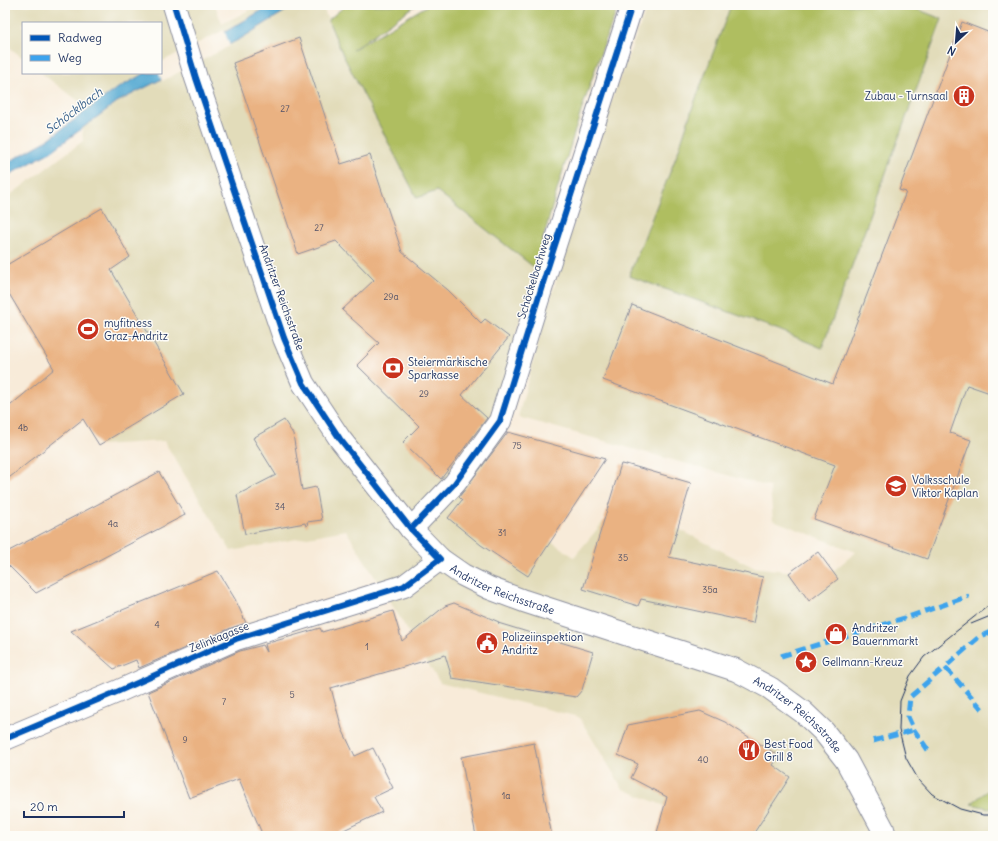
<svg xmlns="http://www.w3.org/2000/svg" width="998" height="841" font-family="Delius,sans-serif">
	<style>
		.built { fill: #e2dcba }
		.green { fill: #afbe60; stroke: #65765f }
		.water { fill: #58abd3; stroke: #3a6d98 }
		.pier { fill: #f8ebd9 }
		.building { fill: #eab282 }
		.lines { fill: none; stroke-linecap: round; stroke-linejoin: round }
		.minor-casing { stroke: #8a8d9c; stroke-width: 24 }
		.tertiary-casing { stroke: #8a8d9c; stroke-width: 24 }
		.minor { stroke: #fff; stroke-width: 22 }
		.tertiary { stroke: #fff; stroke-width: 22 }
		.tram { stroke: #1b2f5e; stroke-width: 1 }
		.quiet { stroke: #3da3ed; stroke-width: 5; stroke-dasharray: 10 5; stroke-linecap: butt }
		.cycleway-casing { stroke: #fdfcf7; stroke-width: 8 }
		.cycleway { stroke: #0057b8; stroke-width: 6 }
		.labels { text-anchor: middle; stroke-width: 3; stroke-linejoin: round; paint-order: stroke }
		.number-label { font-size: 9px; fill: #4f5067 }
		.poi-label { font-size: 11px; fill: #1b2f5e; stroke: #fdfcf7; text-anchor: start }
		.street-label { font-size: 11px; fill: #1b2f5e; stroke: #fdfcf7 }
		.water-label { font-size: 12px; font-style: italic; fill: #305a87; stroke: #fdfcf7 }
	</style>
	<rect width="100%" height="100%" fill="#fdfcf7"/>
	<filter id="ink" filterUnits="userSpaceOnUse"><feTurbulence type="fractalNoise" baseFrequency=".025" numOctaves="2"/><feDisplacementMap in="SourceGraphic" scale="8" xChannelSelector="R" yChannelSelector="G"/><feConvolveMatrix kernelMatrix="1 2 1 2 8 2 1 2 1" color-interpolation-filters="sRGB"/></filter>
	<filter id="wash" filterUnits="userSpaceOnUse"><feTurbulence type="fractalNoise" baseFrequency=".012" numOctaves="4" result="noise"/><feDisplacementMap in="SourceGraphic" scale="16" xChannelSelector="R" yChannelSelector="G"/><feGaussianBlur stdDeviation="0.9" result="paint"/><feColorMatrix in="noise" values="0 0 0 0 0 0 0 0 0 0 0 0 0 0 0 0 0 1.4 0 .05"/><feComposite in="paint" operator="in"/></filter>
	<g filter="url(#wash)">
		<rect width="100%" height="100%" fill="#f8ebd9"/>
		<path class="built" d="M5 5H215L222 24 259 5H322L343 55 417 197 437 191 535 268 516 332 503 425 510 513 574 557 614 509 655 517 753 567 827 576 856 552 773 520 770 487 518 417 548 307 614 93 648 5H993V836H705L712 825 623 789 579 717 440 683 346 530 231 551 164 441 99 445 5 287V199L83 141 80 102 41 73H161V23H23V58L5 44Z"/>
		<g class="green">
			<path d="M346 5H416L352 50 428 5H619C585 91 560 179 535 268L437 191 417 198 343 55 328 20Z"/>
			<path d="M731 5H906L942 19 822 348 779 330 629 276 678 152 692 109Z"/>
			<path d="M993 786V809L971 804Z"/>
		</g>
		<path class="water" d="M271 5H295L242 38 117 102 52 151 5 177V164L46 141 113 91 145 73H161L225 32Z"/>
		<path class="pier" d="M224 30 230 46 162 81 159 73H161V62Z"/>
		<g id="blocks">
			<g class="building">
				<path d="M962 22 993 34V394L967 385 950 433 971 440 927 559 814 519 835 465 603 380 632 305 833 384 906 192 899 190Z"/>
				<path d="M299 38 341 164 370 155 402 252 448 290 481 323 485 319 509 337 462 395 487 418 441 479 403 442 419 426 357 365 379 343 342 310 374 280 336 241 298 254 233 63Z"/>
				<path d="M102 208 130 257 111 270 184 394 99 445 83 419 5 481V410L54 369 5 287V266Z"/>
				<path d="M284 420 293 434 302 490 316 487 322 520 307 522 308 525 306 526 305 523 245 534 237 495 276 475 253 438Z"/>
				<path d="M508 432 605 459 528 576 481 545 448 518 462 500 459 497Z"/>
				<path d="M621 464 626 465V464L691 483 669 557 763 577 753 623 641 599 638 606 583 589Z"/>
				<path d="M159 472 185 515 36 593 5 562V553Z"/>
				<path d="M818 552 838 579 809 601 789 573Z"/>
				<path d="M218 571 235 599 246 623 231 628 139 668 136 660 114 669 71 631Z"/>
				<path d="M454 603 499 622 498 623 593 652 582 690 576 697 452 678 445 655 331 688 342 729 355 756 373 748 393 788 374 797 382 812 331 836H263L239 779 189 798 148 692 240 651 263 645 267 652 265 644 320 628 322 632 393 611 402 641 445 606Z"/>
				<path d="M700 711 725 722 779 756 773 765 790 777 752 836H656L667 797 631 778 638 764 618 755 628 725Z"/>
				<path d="M534 743 552 836H476L461 757Z"/>
			</g>
		</g>
	</g>
	<g filter="url(#ink)">
		<use href="#blocks" fill-opacity="0" stroke="#8a8d9c" stroke-width="1"/>
		<g class="lines">
			<g class="minor-casing">
				<g id="minor">
					<path d="M411 529 455 483 500 421 547 270 632 5"/>
					<path d="M5 739 119 691 236 639 404 586 440 559"/>
				</g>
			</g>
			<g class="tertiary-casing">
				<g id="tertiary">
					<path id="s1" d="M174 5 196 78 284 338 303 383 340 439 411 529 440 559 463 575 489 588 524 601 736 670 770 688 803 712 824 732 846 760 883 829 885 836"/>
				</g>
			</g>
			<use href="#minor" class="minor"/>
			<use href="#tertiary" class="tertiary"/>
			<g class="tram">
				<path d="M993 602 924 657 910 676 900 701 899 730 906 758 918 779 932 794 960 809 983 815H993"/>
				<path d="M971 624 993 615"/>
			</g>
			<g class="quiet">
				<path d="M781 656 911 616 969 596"/>
				<path d="M982 709 945 667 979 637 993 631"/>
				<path d="M873 741 914 730"/>
				<path d="M928 750 914 730 908 717 910 697 945 667"/>
			</g>
			<g class="cycleway-casing">
				<g id="cycleway">
					<path d="M411 529 455 483 500 421 547 270 632 5"/>
					<path d="M5 739 119 691 236 639 404 586 440 559 411 529 340 439 303 383 284 338 196 78 174 5"/>
				</g>
			</g>
			<use href="#cycleway" class="cycleway"/>
		</g>
	</g>
	<defs>
		<g id="building-disc" transform="scale(1.15)"><circle r="9.5" fill="#c8321e" stroke="#fdfcf7"/><path d="M-4-6H4V6H1V3H-1V6H-4ZM-2.5-4.3h1.7v1.8h-1.7ZM.8-4.3h1.7v1.8H.8ZM-2.5-1h1.7V.8h-1.7ZM.8-1h1.7V.8H.8Z" fill="#fff"/></g>
		<g id="stadium-disc" transform="scale(1.15)"><circle r="9.5" fill="#c8321e" stroke="#fdfcf7"/><path d="M0-5a6.5 5 0 1 0 0 10a6.5 5 0 1 0 0-10ZM-3.5-1.8h7v3.6h-7Z" fill="#fff"/></g>
		<g id="bank-disc" transform="scale(1.15)"><circle r="9.5" fill="#c8321e" stroke="#fdfcf7"/><path d="M-6-4H6V4H-6ZM0-2.3a2.3 2.3 0 1 0 0 4.6a2.3 2.3 0 1 0 0-4.6Z" fill="#fff"/></g>
		<g id="school-disc" transform="scale(1.15)"><circle r="9.5" fill="#c8321e" stroke="#fdfcf7"/><path d="M0-5L7-2L0 1L-7-2ZM-4 1L0 2.5L4 1V4Q0 6-4 4Z" fill="#fff"/></g>
		<g id="shop-disc" transform="scale(1.15)"><circle r="9.5" fill="#c8321e" stroke="#fdfcf7"/><path d="M-5-2.5h2.3a2.7 3.5 0 0 1 5.4 0H5L5.5 6h-11ZM-1.5-2.5h3a1.5 2.3 0 0 0-3 0Z" fill="#fff"/></g>
		<g id="civic-disc" transform="scale(1.15)"><circle r="9.5" fill="#c8321e" stroke="#fdfcf7"/><path d="M-.6-6.5H3V-4.5H.6V-3L4-1V1h2V6H-6V1h2V-1L-.6-3ZM-1.2 2.5V6h2.4V2.5Z" fill="#fff"/></g>
		<g id="sight-disc" transform="scale(1.15)"><circle r="9.5" fill="#c8321e" stroke="#fdfcf7"/><path d="M0-6L1.8-2.2L6-1.7L2.9 1.2L3.7 5.4L0 3.3L-3.7 5.4L-2.9 1.2L-6-1.7L-1.8-2.2Z" fill="#fff"/></g>
		<g id="restaurant-disc" transform="scale(1.15)"><circle r="9.5" fill="#c8321e" stroke="#fdfcf7"/><path d="M-5-6h1v4h1v-4h1v4h1v-4h1v5L-1.5 .5V6h-2V.5L-5-1ZM5-6V6H3V1.5H1.5Q1.5-4 5-6Z" fill="#fff"/></g>
	</defs>
	<g fill-rule="evenodd">
		<use href="#building-disc" x="964" y="96"/>
		<use href="#stadium-disc" x="88" y="329"/>
		<use href="#bank-disc" x="393" y="368"/>
		<use href="#school-disc" x="896" y="486"/>
		<use href="#shop-disc" x="836" y="634"/>
		<use href="#civic-disc" x="487" y="643"/>
		<use href="#sight-disc" x="806" y="662"/>
		<use href="#restaurant-disc" x="749" y="750"/>
	</g>
	<g class="labels">
		<g class="number-label">
			<text x="285" y="112">27</text>
			<text x="319" y="231">27</text>
			<text x="391" y="300">29a</text>
			<text x="424" y="397">29</text>
			<text x="23" y="431">4b</text>
			<text x="517" y="449">75</text>
			<text x="280" y="510">34</text>
			<text x="113" y="527">4a</text>
			<text x="502" y="536">31</text>
			<text x="623" y="561">35</text>
			<text x="710" y="593">35a</text>
			<text x="157" y="628">4</text>
			<text x="367" y="650">1</text>
			<text x="292" y="698">5</text>
			<text x="224" y="705">7</text>
			<text x="185" y="743">9</text>
			<text x="703" y="763">40</text>
			<text x="506" y="799">1a</text>
		</g>
		<g class="poi-label">
			<text x="948" y="100" text-anchor="end">Zubau - Turnsaal</text>
			<text x="104" y="327">myfitness<tspan x="104" dy="13">Graz-Andritz</tspan></text>
			<text x="408" y="366">Steiermärkische<tspan x="408" dy="13">Sparkasse</tspan></text>
			<text x="912" y="484">Volksschule<tspan x="912" dy="13">Viktor Kaplan</tspan></text>
			<text x="852" y="632">Andritzer<tspan x="852" dy="13">Bauernmarkt</tspan></text>
			<text x="502" y="641">Polizeiinspektion<tspan x="502" dy="13">Andritz</tspan></text>
			<text x="822" y="666">Gellmann-Kreuz</text>
			<text x="764" y="748">Best Food<tspan x="764" dy="13">Grill 8</tspan></text>
		</g>
		<g class="street-label">
			<text transform="translate(534 276) rotate(-73)" y="4">Schöckelbachweg</text>
			<text transform="translate(282 297) rotate(70)" y="4">Andritzer Reichsstraße</text>
			<text dy="4" stroke="none"><textPath href="#s1" startOffset="693">Andritzer Reichsstraße</textPath></text>
			<text transform="translate(219 637) rotate(-22)" y="4">Zelinkagasse</text>
			<text dy="4" stroke="none"><textPath href="#s1" startOffset="1017">Andritzer Reichsstraße</textPath></text>
		</g>
		<g class="water-label">
			<text transform="translate(74 111) rotate(-37)" y="4">Schöcklbach</text>
		</g>
	</g>
	<rect width="998" height="841" fill="none" stroke="#fdfcf7" stroke-width="20"/>
	<rect x="22" y="22" width="140" height="52" fill="#fdfcf7" stroke="#a3aaba"/>
	<rect x="30" y="35" width="20" height="6" fill="#0057b8" stroke="#a3aaba"/>
	<text x="58" y="42" font-size="12" fill="#1b2f5e">Radweg</text>
	<rect x="30" y="55" width="20" height="6" fill="#3da3ed" stroke="#a3aaba"/>
	<text x="58" y="62" font-size="12" fill="#1b2f5e">Weg</text>
	<g transform="translate(956 42) rotate(206)" stroke="#fdfcf7" stroke-width="3" paint-order="stroke">
	<path d="M0-3L7 15L0 10L-7 15Z" fill="#1b2f5e"/>
	<text y="-6" font-size="11" font-weight="bold" text-anchor="middle" fill="#1b2f5e">N</text>
	</g>
	<path d="M24 811v6h100v-6" fill="none" stroke="#1b2f5e" stroke-width="2"/>
	<text x="30" y="811" font-size="12" fill="#1b2f5e" stroke="#fdfcf7" stroke-width="3" paint-order="stroke">20 m</text>
</svg>
